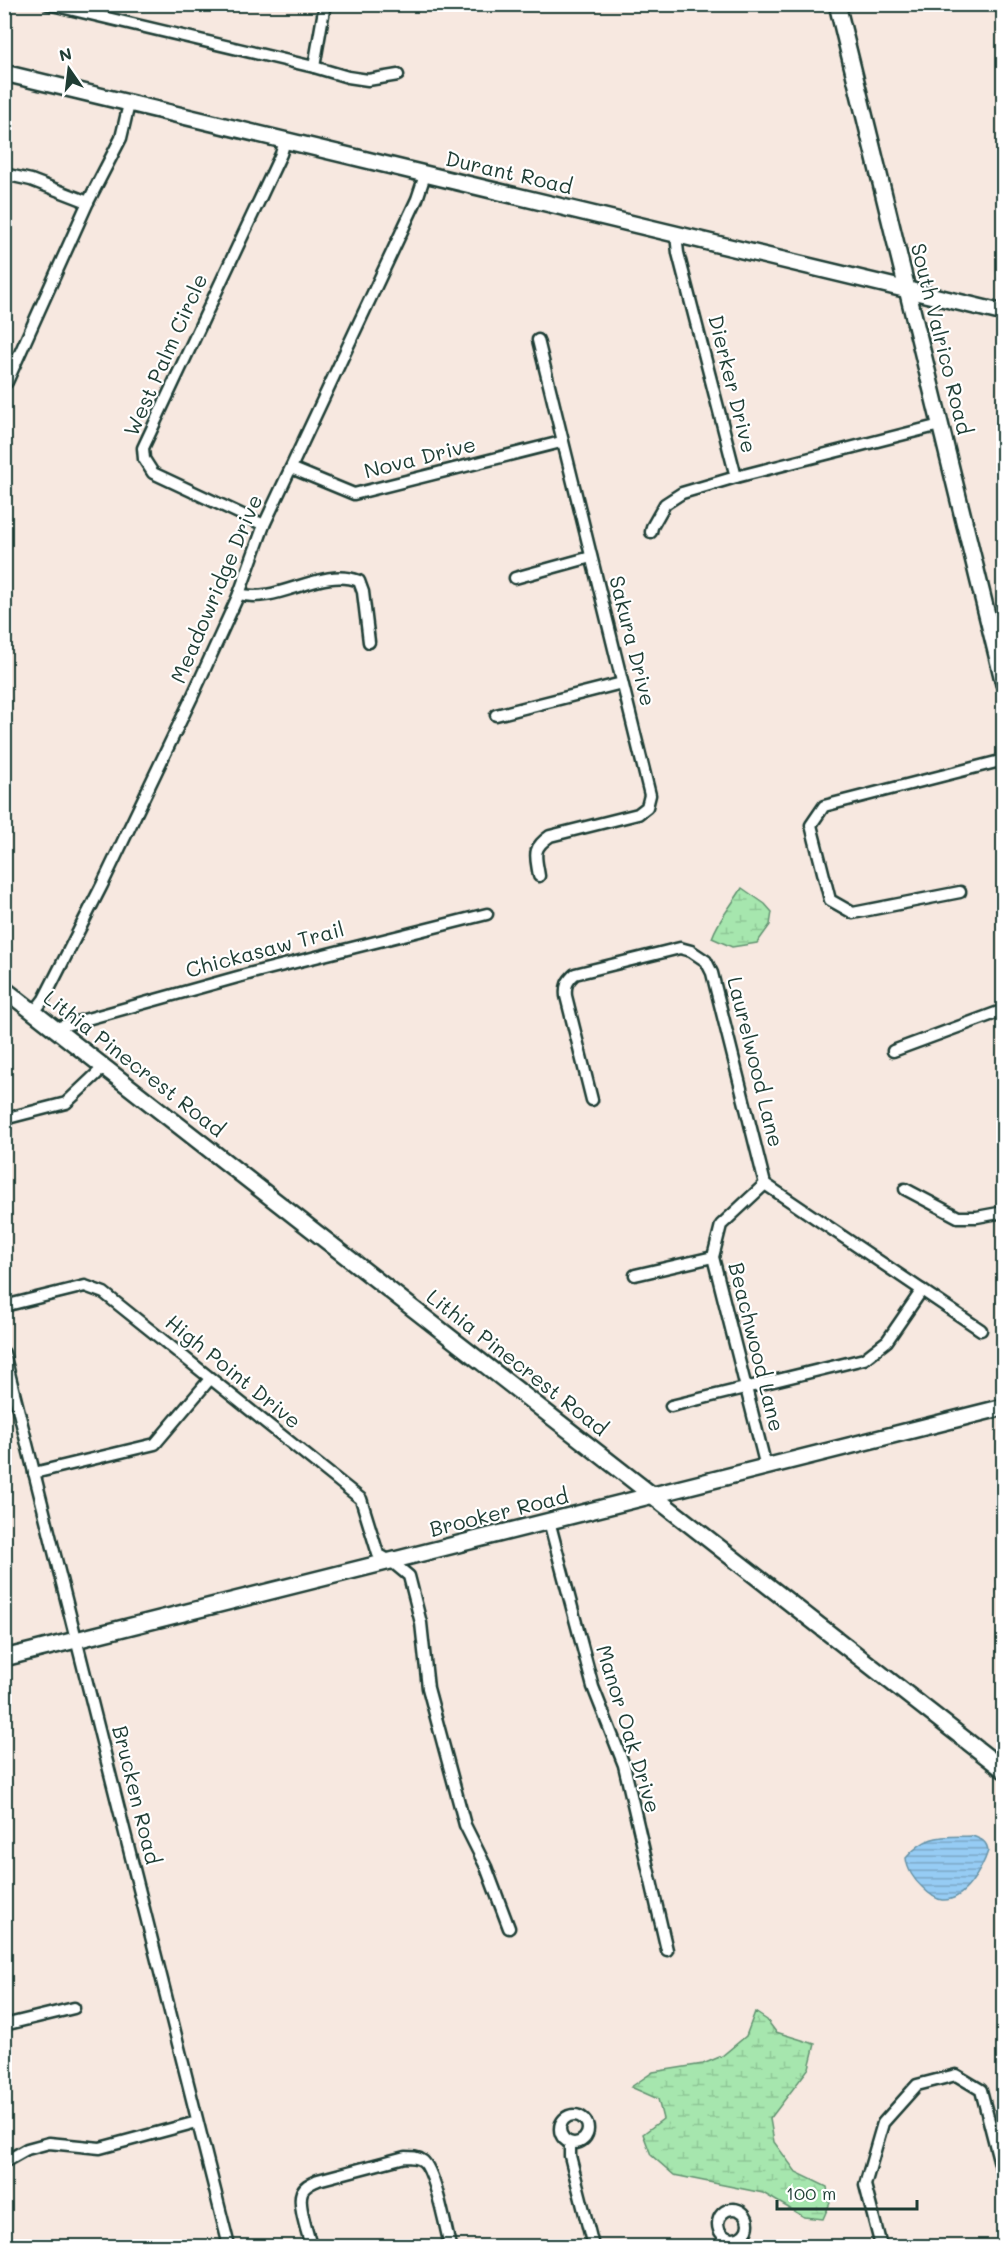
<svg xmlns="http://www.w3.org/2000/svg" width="1008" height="2251" font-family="Mali,sans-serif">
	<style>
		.wetland { fill: url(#wetland-marsh); stroke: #629271; stroke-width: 1.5 }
		.water { fill: url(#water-rules); stroke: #6693a7; stroke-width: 1.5 }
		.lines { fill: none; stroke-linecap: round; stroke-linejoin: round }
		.street-casing { stroke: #1f3d34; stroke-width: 15 }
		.secondary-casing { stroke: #1f3d34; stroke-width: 20 }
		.street { stroke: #fff; stroke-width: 10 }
		.secondary { stroke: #fff; stroke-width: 15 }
		.labels { text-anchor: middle; stroke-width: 4.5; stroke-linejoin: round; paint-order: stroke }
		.street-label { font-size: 21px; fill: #1f3d34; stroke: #fff }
	</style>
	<defs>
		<pattern id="wetland-marsh" width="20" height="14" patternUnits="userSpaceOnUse" patternTransform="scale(1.5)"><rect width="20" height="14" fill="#a6e6ae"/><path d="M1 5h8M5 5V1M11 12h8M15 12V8" fill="none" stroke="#8ec696"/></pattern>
		<pattern id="water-rules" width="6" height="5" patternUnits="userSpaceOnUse" patternTransform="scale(1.5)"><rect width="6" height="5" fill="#96ccf4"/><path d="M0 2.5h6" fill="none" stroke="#7aa7c6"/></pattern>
	</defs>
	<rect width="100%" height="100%" fill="#f7e8e0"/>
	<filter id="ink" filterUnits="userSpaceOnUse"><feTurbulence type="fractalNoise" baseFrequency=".0167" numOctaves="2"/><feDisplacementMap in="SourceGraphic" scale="12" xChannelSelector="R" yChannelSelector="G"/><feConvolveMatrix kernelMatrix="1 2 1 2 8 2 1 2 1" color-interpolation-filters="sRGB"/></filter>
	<g filter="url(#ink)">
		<g class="wetland">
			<path d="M742 888 765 904 772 912 770 925 757 943 732 947 712 938C718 920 732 905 742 888Z"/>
			<path d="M755 2012 767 2020 776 2032 815 2044 809 2068 770 2119 774 2142 796 2172 827 2187 830 2203 823 2219 804 2217 763 2193 674 2175 651 2155 643 2134 663 2119 658 2099 631 2087 653 2072 703 2064 722 2056 746 2036Z"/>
		</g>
		<path class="water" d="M972 1836C981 1839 987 1841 988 1851 982 1869 964 1902 942 1900 934 1899 927 1892 922 1887 914 1880 907 1869 906 1858 927 1833 942 1837 972 1836Z"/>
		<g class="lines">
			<g class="street-casing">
				<g id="street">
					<path d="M48 4 314 67 348 77 368 80 398 75"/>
					<path d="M314 67 325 4"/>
					<path d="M4 174 31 180 88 202 7 382H4"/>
					<path d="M88 202 121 138 129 104"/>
					<path d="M676 235 678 253 736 477"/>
					<path d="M538 340 650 795 647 807 638 814 550 836C531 849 536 856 539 876"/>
					<path d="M291 468 354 494 561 442"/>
					<path d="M264 525 153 473 144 459 143 448 281 154 285 141"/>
					<path d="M651 532 652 527 665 504 682 493 736 477 940 425"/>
					<path d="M515 578 591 557"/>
					<path d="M239 594C278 605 321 566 359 581L363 592 369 642"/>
					<path d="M496 715 622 683"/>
					<path d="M960 892 853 913 830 900 811 825 824 806 1004 760"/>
					<path d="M34 1012 44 999 102 885 193 695 239 594 264 525 417 199 425 175"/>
					<path d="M55 1028 252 973 487 914"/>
					<path d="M893 1051 1004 1010"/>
					<path d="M592 1100 566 996C565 986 567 981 575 974L680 948 691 951 706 961 712 973 765 1184 981 1330"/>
					<path d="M4 1119 66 1103 104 1067"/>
					<path d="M765 1184 721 1225 713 1257 766 1467"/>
					<path d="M905 1189 958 1217H977L1004 1212"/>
					<path d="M635 1275 713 1257"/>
					<path d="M4 1306 85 1286 104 1293 361 1499 378 1554 392 1562 409 1576 421 1623 428 1688 465 1825 486 1867 509 1928"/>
					<path d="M4 1353 229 2246"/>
					<path d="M671 1406 864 1359 887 1341 922 1290"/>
					<path d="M34 1473 155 1444 210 1379"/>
					<path d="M549 1521 593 1687 624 1765 667 1950"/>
					<path d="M4 2025 74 2008"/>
					<circle cx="574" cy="2129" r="14"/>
					<path d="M570 2143V2156L593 2246"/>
					<path d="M4 2162 27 2149 49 2143 100 2148 197 2122"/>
					<circle cx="733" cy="2224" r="15"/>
					<path d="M311 2246C308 2234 297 2204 302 2192 305 2185 312 2183 318 2180L405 2157C412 2157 418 2157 423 2161 435 2171 446 2229 450 2246"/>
					<path d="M881 2246 865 2185 883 2123 917 2085 956 2075 981 2090 1004 2179"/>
				</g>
			</g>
			<g class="secondary-casing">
				<g id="secondary">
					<path d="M837 4 1004 684"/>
					<path d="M4 73 1004 313"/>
					<path d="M4 989 1004 1770"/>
					<path d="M4 1658 1004 1407"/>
				</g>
			</g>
			<use href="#street" class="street"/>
			<use href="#secondary" class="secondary"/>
		</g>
	</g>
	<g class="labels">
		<g class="street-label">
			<text transform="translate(509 173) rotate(13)" y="7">Durant Road</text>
			<text transform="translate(941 339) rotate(76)" y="7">South Valrico Road</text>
			<text transform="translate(166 355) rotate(-66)" y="7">West Palm Circle</text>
			<text transform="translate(732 384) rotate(76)" y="7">Dierker Drive</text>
			<text transform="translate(420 458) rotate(-14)" y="7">Nova Drive</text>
			<text transform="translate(217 589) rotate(-67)" y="7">Meadowridge Drive</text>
			<text transform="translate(632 641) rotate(76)" y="7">Sakura Drive</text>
			<text transform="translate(265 950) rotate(-15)" y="7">Chickasaw Trail</text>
			<text transform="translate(755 1062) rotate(76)" y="7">Laurelwood Lane</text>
			<text transform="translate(134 1064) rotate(38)" y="7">Lithia Pinecrest Road</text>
			<text transform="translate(756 1347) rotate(76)" y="7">Beachwood Lane</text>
			<text transform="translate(517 1363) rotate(38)" y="7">Lithia Pinecrest Road</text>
			<text transform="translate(233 1372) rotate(39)" y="7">High Point Drive</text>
			<text transform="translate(499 1513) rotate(-14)" y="7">Brooker Road</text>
			<text transform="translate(628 1729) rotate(73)" y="7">Manor Oak Drive</text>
			<text transform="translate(136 1795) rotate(76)" y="7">Brucken Road</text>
		</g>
	</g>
	<rect width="1008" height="2251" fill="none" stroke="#fff" stroke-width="24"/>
	<rect x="12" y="12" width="984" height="2227" fill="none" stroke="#1f3d34" stroke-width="2" filter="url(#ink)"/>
	<g transform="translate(69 69) rotate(346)" stroke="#ffffff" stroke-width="4.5" paint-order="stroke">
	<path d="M0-4.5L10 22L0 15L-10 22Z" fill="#1f3d34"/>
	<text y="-9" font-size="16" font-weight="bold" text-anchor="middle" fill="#1f3d34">N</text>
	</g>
	<path d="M777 2200v9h140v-9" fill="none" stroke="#1f3d34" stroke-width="3"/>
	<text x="786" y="2200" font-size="18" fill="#1f3d34" stroke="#ffffff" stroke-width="4.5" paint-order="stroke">100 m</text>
</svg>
